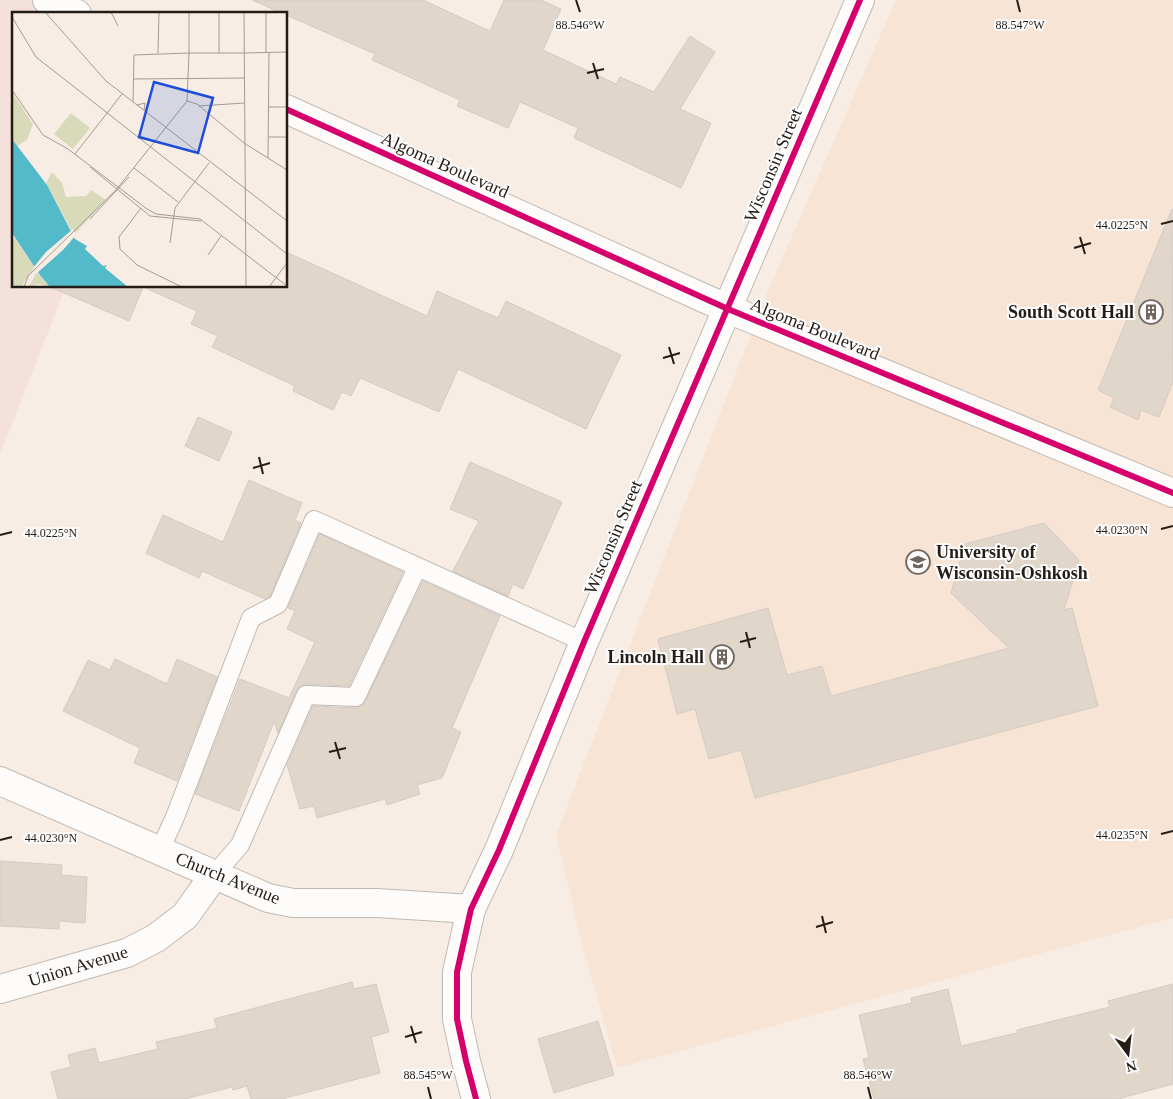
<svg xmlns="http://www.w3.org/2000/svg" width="1173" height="1099" font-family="'Times New Roman',serif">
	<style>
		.commercial { fill: #f4e1dc }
		.built { fill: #f7e4d5 }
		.building { fill: #e1d6ca; stroke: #d3cbc4 }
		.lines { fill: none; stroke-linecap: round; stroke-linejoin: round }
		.service-casing { stroke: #c1b9b1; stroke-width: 20 }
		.minor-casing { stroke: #c1b9b1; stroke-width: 30 }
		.tertiary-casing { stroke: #c1b9b1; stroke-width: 30 }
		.secondary-casing { stroke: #c1b9b1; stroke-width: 30 }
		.primary-casing { stroke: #c1b9b1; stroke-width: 30 }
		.service { stroke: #fefcfb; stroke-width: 18 }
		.minor { stroke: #fefcfb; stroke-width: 28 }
		.tertiary { stroke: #fefcfb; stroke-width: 28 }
		.secondary { stroke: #fefcfb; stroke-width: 28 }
		.primary { stroke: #fefcfb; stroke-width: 28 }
		.cycleway-casing { stroke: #fdfdfd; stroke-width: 9 }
		.cycleway { stroke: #d6006c; stroke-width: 6 }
		.ticks { fill: none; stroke: #241d17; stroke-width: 2 }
		.labels { text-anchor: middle; stroke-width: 4; stroke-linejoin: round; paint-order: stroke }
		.street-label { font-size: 18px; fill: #241d17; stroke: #fdfdfd }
		.poi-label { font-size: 18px; font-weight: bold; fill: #241d17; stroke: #fdfdfd; text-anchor: end }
		.inset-road { fill: none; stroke: #a39a92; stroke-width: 1 }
		.view { fill: #1d4ed8; fill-opacity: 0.15; stroke: #1d4ed8; stroke-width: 2.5 }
		.inset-edge { fill: none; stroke: #241d17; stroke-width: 2.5 }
		.ticks-label { font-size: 12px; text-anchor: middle; fill: #241d17; stroke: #fdfdfd; stroke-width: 4; stroke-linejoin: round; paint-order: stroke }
	</style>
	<rect width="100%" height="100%" fill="#f7ede4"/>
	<path class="commercial" d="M0 0H47L77 14H14V286H66L0 455Z"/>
	<path class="built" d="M896 0H1173V918L617 1068 584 951 556 835 769 288Z"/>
	<g class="building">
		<path d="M252 0H423L490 31 504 0H541L561 9 543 50 616 84 620 77 654 92 690 36 715 52 680 109 711 123 681 188 574 138 578 128 520 102 508 128 457 106 460 100 372 60 375 54Z"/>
		<path d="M1172 209 1173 382 1159 417 1141 410 1138 420 1110 407 1114 398 1098 390Z"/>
		<path d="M286 252 427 316 437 291 498 318 506 301 621 355 586 429 458 369 439 412 360 378 351 396 342 392 333 410 293 391 295 386 212 347 218 336 191 324 197 311 143 287 129 321 48 286H286Z"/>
		<path d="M198 417 232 432 219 461 185 446Z"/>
		<path d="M470 462 562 502 523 589 513 584 508 596 453 571 479 521 450 509Z"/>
		<path d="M249 480 302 503 295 520 301 523 270 596 265 599 202 571 199 578 146 553 163 515 223 542Z"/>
		<path d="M1044 523 1079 560 1064 610 1072 608 1098 706 755 798 741 750 709 759 695 709 677 714 658 639 768 608 787 675 822 666 831 696 1009 648 951 593 965 544Z"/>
		<path d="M320 534 403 572 349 686 306 684 301 686 296 691 278 733 274 722 239 811 195 794 240 679 289 698 315 642 287 629 295 611 288 608Z"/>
		<path d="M423 581 500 616 452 728 461 732 442 778 417 785 420 794 387 805 385 799 317 818 314 806 300 809 287 765 313 706 356 708 361 706 365 702Z"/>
		<path d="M115 659 167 684 177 659 217 677 177 781 134 763 140 748 63 711 88 660 110 670Z"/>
		<path d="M0 861 62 865 61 875 87 877 85 923 59 921V929L0 926Z"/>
		<path d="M352 982 354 989 376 984 389 1032 371 1037 380 1073 282 1099H251L247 1086 233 1090 232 1087 185 1099H58L51 1072 71 1067 68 1055 95 1048 99 1063 158 1049 156 1042 217 1028 214 1019Z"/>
		<path d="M1173 984V1084L1118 1099H874L863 1059 869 1058 859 1015 912 1003 911 998 948 989 961 1046 1017 1033V1030L1110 1007 1108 1001Z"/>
		<path d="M598 1021 614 1075 554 1093 538 1039Z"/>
	</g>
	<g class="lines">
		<g class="service-casing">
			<g id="service">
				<path d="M160 850 175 817 251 618 278 604 314 520 584 642"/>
				<path d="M215 874 240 845 306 695 356 697 417 568"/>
			</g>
		</g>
		<g class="minor-casing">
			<path id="minor" d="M0 989 127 953 156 938 185 916 215 874"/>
		</g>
		<g class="tertiary-casing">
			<path id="tertiary" d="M0 781 268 898 293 903H377L471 909"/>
		</g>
		<g class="secondary-casing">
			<g id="secondary">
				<path d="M47 0 77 14"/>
				<path d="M286 109 728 309 1173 493"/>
			</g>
		</g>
		<g class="primary-casing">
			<path id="primary" d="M476 1099 466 1061 457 1019V972L471 909 499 850 584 642 860 0"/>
		</g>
		<use href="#service" class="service"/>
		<use href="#minor" class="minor"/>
		<use href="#tertiary" class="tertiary"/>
		<use href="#secondary" class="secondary"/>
		<use href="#primary" class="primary"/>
		<g class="cycleway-casing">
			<g id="cycleway">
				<path d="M286 109 728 309 1173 493"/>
				<path d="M476 1099 466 1061 457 1019V972L471 909 499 850 584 642 860 0"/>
			</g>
		</g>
		<use href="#cycleway" class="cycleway"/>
	</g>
	<path class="ticks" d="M576 0 580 12M1017 0 1020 12M593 63 598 79M587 73 604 69M1161 224 1173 221M1080 237 1085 254M1074 248 1091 243M669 347 674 364M663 358 680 353M259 457 263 474M253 468 270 463M1161 529 1173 526M0 535 12 532M746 632 750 648M740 642 756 638M335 742 340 759M329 752 346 748M1161 834 1173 831M0 840 12 837M822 916 826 933M816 927 833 922M411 1026 416 1043M405 1037 422 1032M428 1087 431 1099M868 1087 871 1099"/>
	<defs>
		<g id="building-ring" transform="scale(1.25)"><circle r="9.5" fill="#fdfdfd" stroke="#6e665f" stroke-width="1.5"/><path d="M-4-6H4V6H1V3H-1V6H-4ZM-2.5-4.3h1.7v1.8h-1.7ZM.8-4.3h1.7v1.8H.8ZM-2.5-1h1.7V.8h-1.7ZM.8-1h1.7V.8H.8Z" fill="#6e665f"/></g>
		<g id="university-ring" transform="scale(1.25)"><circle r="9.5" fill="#fdfdfd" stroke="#6e665f" stroke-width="1.5"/><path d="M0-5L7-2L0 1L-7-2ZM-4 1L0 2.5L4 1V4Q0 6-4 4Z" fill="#6e665f"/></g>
	</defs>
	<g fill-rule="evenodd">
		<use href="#building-ring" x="1151" y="312"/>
		<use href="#university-ring" x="918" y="562"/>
		<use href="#building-ring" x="722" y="657"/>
	</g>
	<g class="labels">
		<g class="street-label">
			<text transform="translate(445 165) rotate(24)" y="6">Algoma Boulevard</text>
			<text transform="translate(773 165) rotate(-67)" y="6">Wisconsin Street</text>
			<text transform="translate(815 329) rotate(22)" y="6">Algoma Boulevard</text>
			<text transform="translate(613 537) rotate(-67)" y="6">Wisconsin Street</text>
			<text transform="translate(228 878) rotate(22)" y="6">Church Avenue</text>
			<text transform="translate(78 966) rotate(-17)" y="6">Union Avenue</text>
		</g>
		<g class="poi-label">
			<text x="1134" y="318">South Scott Hall</text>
			<text x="936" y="558" text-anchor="start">University of<tspan x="936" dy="21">Wisconsin-Oshkosh</tspan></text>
			<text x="704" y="663">Lincoln Hall</text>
		</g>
	</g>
	<g transform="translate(12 12)">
		<rect width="275" height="275" fill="#f7ede4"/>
		<path d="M0 80 21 112 15 128 5 134 0 127ZM59 101 78 116 61 137 42 122ZM40 160 50 171 54 185 74 184 79 178 94 188 62 223 34 171ZM3 226 28 263 38 275 26 272 17 275 24 261 21 257 9 275H0V229Z" fill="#d9dab9"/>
		<path d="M0 127 35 173 63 227 75 234 73 237 91 254 95 253 93 256 116 275H38L28 263 0 221Z" fill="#52bac9"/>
		<path d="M61 217 64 223 51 238 24 262 21 256 34 240Z" fill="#f7ede4"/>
		<path class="inset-road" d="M33 0 94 69 275 209M99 0 106 14M232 0 234 275M0 5 24 45 275 242M254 40V0M146 41 147 0M207 41V0M232 41 275 40M122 67 232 66M0 78 31 123 56 137 135 197 144 202 188 207 275 274M175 89 185 92 232 131 275 158M121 90 122 43 177 41V0M125 93 133 91 132 98M187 94 232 91M257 95H275M257 125H275M63 142 110 82M256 146 257 40M78 155 138 204 189 209M122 156 166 190M129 196 107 225 108 237 125 253 170 275M78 207 117 165M158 231 163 196 197 151M196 243 209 224M12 275 16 264 104 178 175 89 177 41H232M257 275 275 251"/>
		<path class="view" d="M142 70 201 86 186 141 127 125Z"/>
		<rect width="275" height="275" class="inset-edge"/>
	</g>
	<g class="ticks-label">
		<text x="580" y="29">88.546°W</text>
		<text x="1020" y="29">88.547°W</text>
		<text x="1122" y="229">44.0225°N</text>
		<text x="1122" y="534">44.0230°N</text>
		<text x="51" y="537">44.0225°N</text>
		<text x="1122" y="839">44.0235°N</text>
		<text x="51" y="842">44.0230°N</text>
		<text x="428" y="1079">88.545°W</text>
		<text x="868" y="1079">88.546°W</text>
	</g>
	<g transform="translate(1128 1054) rotate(165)" stroke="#fdfdfd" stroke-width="4" paint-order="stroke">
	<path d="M0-4L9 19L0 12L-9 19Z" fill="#241d17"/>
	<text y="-8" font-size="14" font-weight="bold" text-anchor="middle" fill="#241d17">N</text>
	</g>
</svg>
